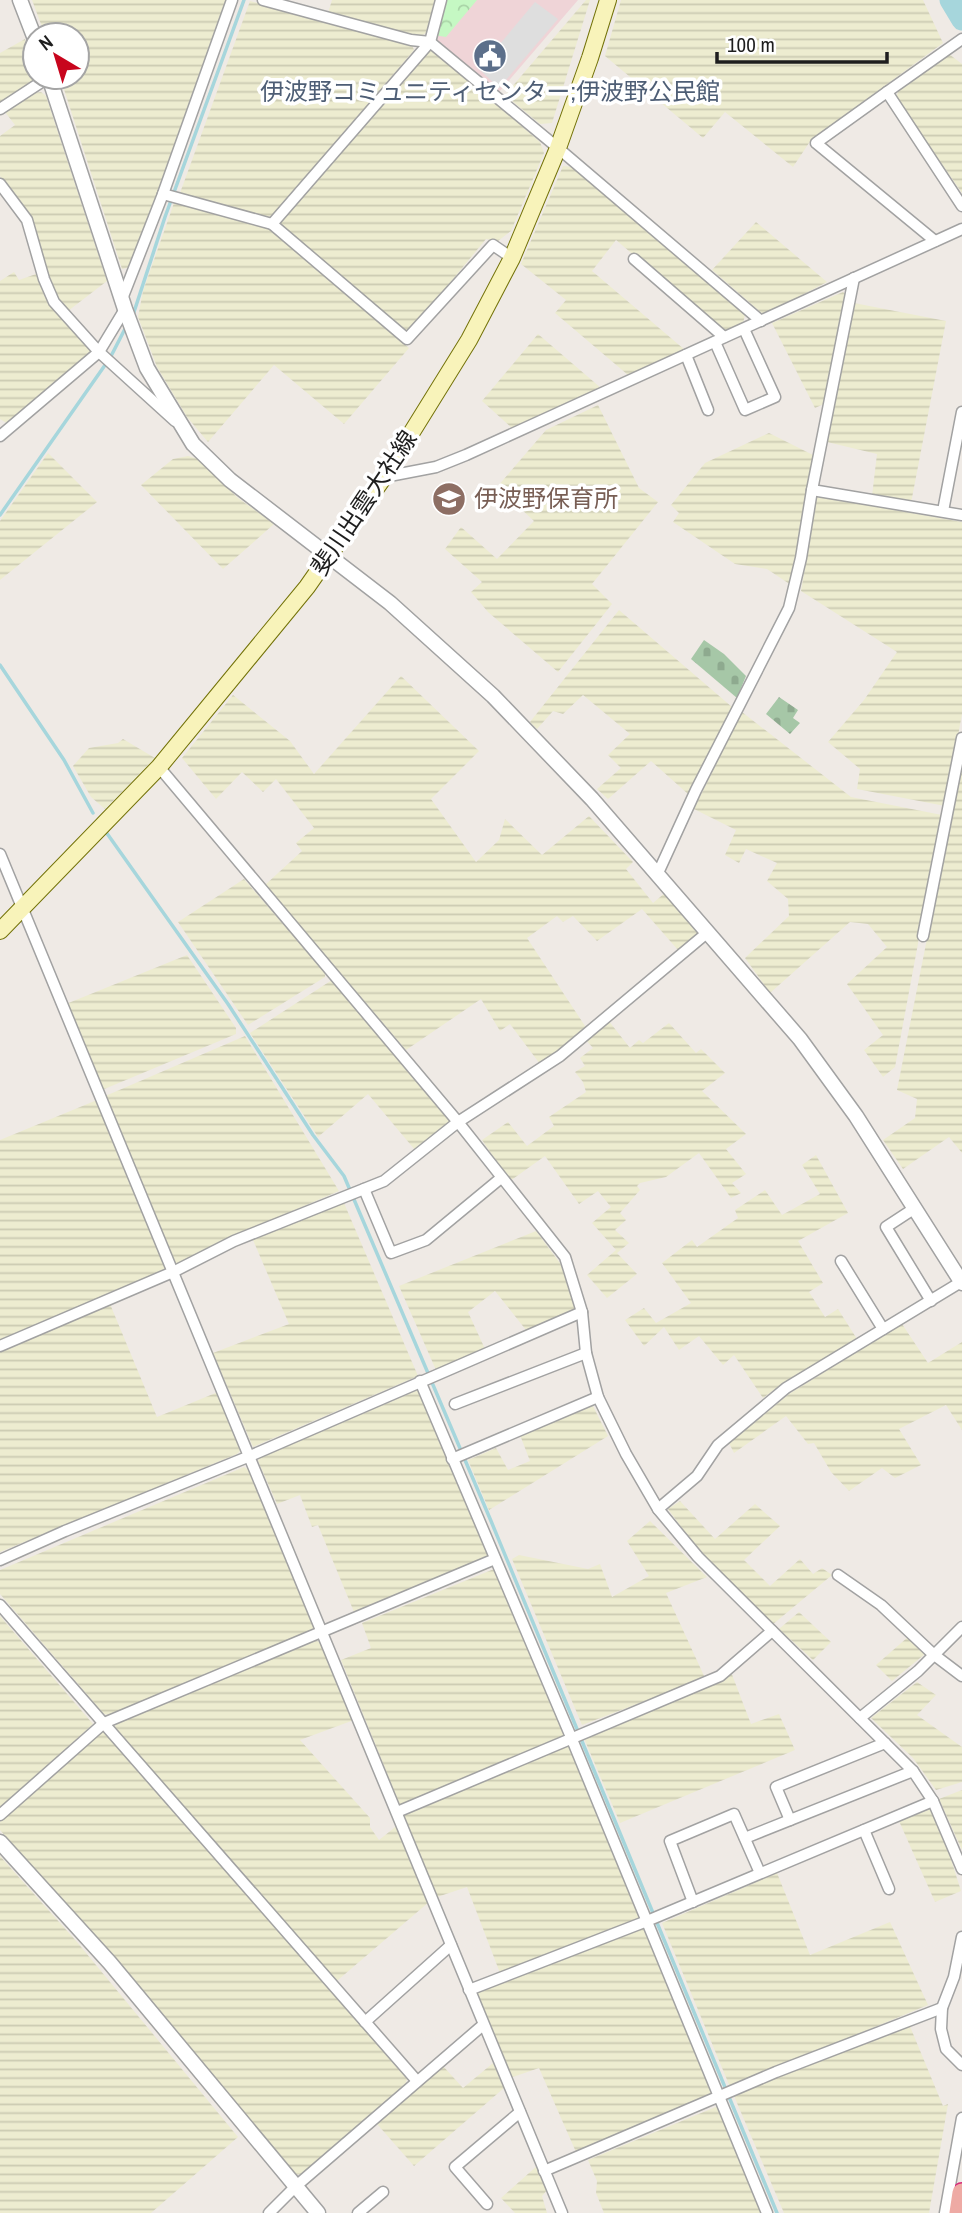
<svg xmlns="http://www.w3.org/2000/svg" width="962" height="2213" font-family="'Archivo Narrow','Noto Sans JP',sans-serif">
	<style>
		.commercial { fill: #efd4d7 }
		.farmland { fill: url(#farmland-rules) }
		.cemetery { fill: url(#cemetery-stones) }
		.park { fill: url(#park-crowns) }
		.parking { fill: #dedede }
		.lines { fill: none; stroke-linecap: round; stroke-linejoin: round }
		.stream { stroke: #a6d6dc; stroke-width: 3.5 }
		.river { stroke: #a6d6dc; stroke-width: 21 }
		.minor-casing { stroke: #a2a2a2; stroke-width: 13 }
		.tertiary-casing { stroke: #a2a2a2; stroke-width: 17 }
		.secondary-casing { stroke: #737208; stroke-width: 18 }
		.trunk-casing { stroke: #d62879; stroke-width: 22 }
		.minor { stroke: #fff; stroke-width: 10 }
		.tertiary { stroke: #fff; stroke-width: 14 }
		.secondary { stroke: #f8f3ba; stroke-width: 16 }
		.trunk { stroke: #eeaaa4; stroke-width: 19 }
		.labels { text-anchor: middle; stroke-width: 7; stroke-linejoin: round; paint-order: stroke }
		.service-label { font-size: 24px; fill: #4e5e75; stroke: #fff }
		.education-label { font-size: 24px; fill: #785e54; stroke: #fff; text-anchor: start }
		.street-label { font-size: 24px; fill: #1e1e1e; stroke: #fff }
	</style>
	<defs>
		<pattern id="farmland-rules" width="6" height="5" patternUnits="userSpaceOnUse" patternTransform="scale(1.75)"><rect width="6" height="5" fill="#edecd0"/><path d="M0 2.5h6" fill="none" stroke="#cbcab2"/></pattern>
		<pattern id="cemetery-stones" width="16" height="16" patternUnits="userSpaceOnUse" patternTransform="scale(1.75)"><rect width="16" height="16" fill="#a6c7a7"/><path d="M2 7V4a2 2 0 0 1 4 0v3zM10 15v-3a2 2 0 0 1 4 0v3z" fill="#8eaa8f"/></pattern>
		<pattern id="park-crowns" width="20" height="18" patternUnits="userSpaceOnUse" patternTransform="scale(1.75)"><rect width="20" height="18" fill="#c5f8c3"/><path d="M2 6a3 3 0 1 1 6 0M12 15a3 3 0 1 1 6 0" fill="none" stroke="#a9d4a7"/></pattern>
	</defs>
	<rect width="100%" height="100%" fill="#efeae5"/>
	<path class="commercial" d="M441 0H578L499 92 478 74 471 73 431 39Z"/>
	<g class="farmland">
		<path d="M32 0H229L130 267 122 269 60 77H77V35H45Z"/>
		<path d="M332 0H435L426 33 419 37 328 13Z"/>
		<path d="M586 0H590L552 123 540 124 505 95Z"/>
		<path d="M621 0H923L943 43 811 140 793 167 725 112 703 138 605 56Z"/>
		<path d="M250 1 412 45 414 50 274 215 266 217 180 193Z"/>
		<path d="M25 39 35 80 0 102V53Z"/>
		<path d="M426 49 435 51 540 142 544 153 511 231 498 241 486 239 412 329 403 331 281 227 280 221Z"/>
		<path d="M949 54 962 64V193L896 98 899 89Z"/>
		<path d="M41 92 46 96 107 281 68 311 59 302 51 284 31 216 0 176V136L15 125 5 112 33 93Z"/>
		<path d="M563 166 573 167 745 315 743 323 724 332 616 240 592 271 685 350 628 375 555 313 566 300 521 264Z"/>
		<path d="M174 203 269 228 409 348 344 424 274 365 208 442 187 417 157 367 138 317 143 291Z"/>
		<path d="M756 222 827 282 764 315 712 270Z"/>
		<path d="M14 272 19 280 36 274 45 297 92 349 91 354 8 424 0 419V281Z"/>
		<path d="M843 292 847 295 826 403 815 408 772 323Z"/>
		<path d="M854 303 946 321 911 503 872 496 877 454 827 442Z"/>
		<path d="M538 334 601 388 513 429 482 401Z"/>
		<path d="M598 405 639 488 658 502 592 584 612 604 558 672 488 612 471 592 482 582 445 549 461 527 497 559 534 521 497 487 546 430Z"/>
		<path d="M769 433 813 455 791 585 767 569 735 564 673 522 679 513 671 505 705 463Z"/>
		<path d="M48 453 97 502 0 580V521Z"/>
		<path d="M188 456 198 459 238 498 274 524 223 569 141 485 173 459Z"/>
		<path d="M817 496 962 522V714L945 806 857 789 860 769 828 742 864 700 897 652 801 591Z"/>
		<path d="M619 610 732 707 688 794 651 761 608 799 597 789 621 768 608 755 630 734 583 695 563 714 553 711 537 729 530 722Z"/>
		<path d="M401 676 479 751 431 799 476 862 499 840 505 819 542 855 589 816 633 862 626 869 653 903 666 892 702 933 678 950 642 909 597 941 573 916 563 922 557 916 527 938 587 1029 558 1053 540 1064 510 1024 500 1031 481 999 406 1050 265 885 302 851 296 843 314 828 276 779 263 792 242 772 216 799 182 758 233 695 290 741 314 774Z"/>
		<path d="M742 712 851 797 942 815 895 1067 883 1077 864 1050 883 1035 847 984 887 947 868 924 850 922 770 993 745 958 789 916 788 899 767 881 777 863 746 849 739 863 725 855 736 830 694 809Z"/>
		<path d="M123 739 155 758 105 809 91 797 73 766 89 748 118 743Z"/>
		<path d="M962 762V1153L949 1137 903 1169 883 1140 915 1118 917 1099 897 1090Z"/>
		<path d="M244 879 325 973V977L248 1025 178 922Z"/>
		<path d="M187 955 236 1028V1034L102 1090 66 1004Z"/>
		<path d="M332 980 449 1121V1124L415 1150 368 1094 318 1137 250 1033Z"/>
		<path d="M608 1020 630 1048 639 1040 643 1043 669 1023 696 1053 701 1049 725 1073 702 1091 746 1134 726 1149 746 1174 732 1183 741 1193 731 1198 699 1153 666 1177 640 1183 637 1186 640 1190 620 1213 626 1220 615 1230 629 1243 617 1253 637 1274 607 1298 587 1275 616 1250 592 1223 611 1207 598 1191 579 1204 545 1156 510 1181 482 1140 508 1122 527 1146 554 1126 549 1117 586 1092 583 1082 575 1072 585 1066 580 1058 593 1048 585 1039Z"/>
		<path d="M245 1036 339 1191 232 1237 175 1266 103 1097Z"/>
		<path d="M97 1100 167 1271 0 1341V1140Z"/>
		<path d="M816 1155 848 1213 798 1241 823 1283 809 1292 825 1317 838 1309 857 1339 786 1381 763 1398 734 1355 723 1365 699 1336 679 1350 664 1327 644 1346 625 1320 644 1308 656 1323 691 1303 662 1263 692 1240 697 1247 738 1218 735 1210 765 1190 782 1215 820 1194 802 1165Z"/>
		<path d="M344 1203 418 1376 253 1447 213 1353 289 1324 253 1240Z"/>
		<path d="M536 1231 560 1263 577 1309 526 1330 495 1291 468 1312 485 1349 436 1370 399 1286Z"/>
		<path d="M110 1304 157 1417 218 1392 242 1449 237 1454 0 1552V1351Z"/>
		<path d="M902 1324 928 1363 962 1342V1430L946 1405 899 1429 921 1465 895 1478 882 1468 849 1491 831 1472 814 1443 808 1444 786 1416 734 1453 729 1443 789 1394Z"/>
		<path d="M418 1390 489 1557 354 1612 318 1525 312 1527 300 1495 277 1504 258 1461 260 1458Z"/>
		<path d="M593 1406 608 1436 489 1510 468 1460 496 1448 508 1470 530 1461 520 1435Z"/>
		<path d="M244 1467 249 1470 316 1627 312 1633 109 1715 104 1714 0 1594V1570Z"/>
		<path d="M680 1501 715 1539 755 1504 780 1526 744 1560 770 1586 800 1559 813 1574 822 1568 832 1575 772 1625 701 1554 668 1509Z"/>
		<path d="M650 1521 707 1577 666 1593 705 1678 582 1725 512 1559 519 1555 588 1569 600 1564 612 1597 649 1576 627 1541Z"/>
		<path d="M494 1569 565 1735 400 1805 341 1660 371 1648 362 1623Z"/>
		<path d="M799 1612 831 1642 813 1660 779 1629Z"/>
		<path d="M0 1616 93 1724 0 1809Z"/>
		<path d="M908 1637 926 1651 925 1654 892 1681 876 1665Z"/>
		<path d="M316 1641 324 1643 354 1720 300 1740 370 1818V1827L379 1840 399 1824 429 1902 338 1980H334L115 1728 116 1723Z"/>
		<path d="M731 1672 751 1724 779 1714 795 1750 620 1823 583 1736Z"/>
		<path d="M917 1682 936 1695 917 1715 962 1747V1782L936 1790 913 1758 871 1718Z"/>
		<path d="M102 1731 108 1733 407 2079 406 2083 303 2174 293 2175 0 1830V1822Z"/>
		<path d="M568 1742 640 1919 500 1973 467 1887 437 1897 402 1813Z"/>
		<path d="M962 1790V1850L939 1799Z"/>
		<path d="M931 1809 949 1853 961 1891 935 1902 899 1821Z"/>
		<path d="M0 1856 77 1942 238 2137 151 2213H0Z"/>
		<path d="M777 1873 810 1955 890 1922 928 2005 730 2087 662 1923Z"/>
		<path d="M642 1926 714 2094 576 2152 539 2068 510 2078 475 1992Z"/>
		<path d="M909 2024 943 2106 948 2104 929 2213H784L734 2096 775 2076Z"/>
		<path d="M493 2063 504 2088 414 2166 377 2124 443 2066 463 2088Z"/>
		<path d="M718 2106 762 2213H604L596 2193 597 2181 588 2160Z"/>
		<path d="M538 2165 548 2189 542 2196 547 2213H515L501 2198Z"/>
	</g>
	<g class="cemetery">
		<path d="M704 640 724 654 746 676 737 698 691 659Z"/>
		<path d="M779 697 798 710 793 718 800 723 790 734 766 714Z"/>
	</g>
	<path class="park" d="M444 0H477L446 37 434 35Z"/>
	<path class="parking" d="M535 2 558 19 499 88 479 69Z"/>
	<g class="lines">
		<g class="stream">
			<path d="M133 315 165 217 244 0"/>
			<path d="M0 515 110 358 127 325"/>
			<path d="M0 665 64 760 93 813"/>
			<path d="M106 832 228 1004 313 1135 344 1176 491 1521 777 2213"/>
		</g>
		<path class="river" d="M950 0 962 20"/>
		<g class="minor-casing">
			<g id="minor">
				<path d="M263 0 411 40 430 42 558 148 761 321"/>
				<path d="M962 39 887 92 962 206"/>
				<path d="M887 92 816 143 935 241"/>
				<path d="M0 109 49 77"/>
				<path d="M0 184 27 220 44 279 54 302 99 352 175 421"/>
				<path d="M163 194 272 224 407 339 493 245 512 258"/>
				<path d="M272 224 430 42 441 0"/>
				<path d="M634 259 724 337"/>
				<path d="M122 299 163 194 232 0"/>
				<path d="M715 342 745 410 775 397 744 329"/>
				<path d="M686 355 708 410"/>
				<path d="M0 436 99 352 125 309"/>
				<path d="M384 477 436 467 466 455 962 229"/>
				<path d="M812 490 962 515"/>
				<path d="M943 511 962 412"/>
				<path d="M159 767 458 1122 565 1257 582 1312 586 1353 598 1397 626 1454 658 1509 698 1557 913 1771 933 1801 962 1869"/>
				<path d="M0 854 562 2213"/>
				<path d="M658 873 696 790 789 608 801 558 812 490 854 278"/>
				<path d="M923 936 962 738"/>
				<path d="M364 1189 391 1253 426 1240 501 1178"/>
				<path d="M915 1208 886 1227 931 1301"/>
				<path d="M841 1261 883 1329"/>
				<path d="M0 1346 173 1272 234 1241 384 1181 458 1122 560 1056 708 932"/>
				<path d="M420 1381 571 1737 767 2213"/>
				<path d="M455 1404 586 1353"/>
				<path d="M452 1459 598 1397"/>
				<path d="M658 1509 697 1476 718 1445 786 1388 961 1282"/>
				<path d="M0 1560 65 1531 250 1456 582 1312"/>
				<path d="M838 1575 881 1605 933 1654 962 1676"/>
				<path d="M0 1605 417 2081"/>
				<path d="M860 1718 918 1671 962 1627"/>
				<path d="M397 1812 720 1676 772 1631"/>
				<path d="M0 1815 104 1723 495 1559"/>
				<path d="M790 1820 776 1787 885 1743"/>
				<path d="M864 1830 889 1889"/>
				<path d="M745 1838 913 1771"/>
				<path d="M693 1902 670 1841 734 1814 760 1873"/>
				<path d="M962 1937 954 1977 942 2008 941 2029 946 2049 962 2065"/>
				<path d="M469 1990 647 1921 933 1801"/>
				<path d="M365 2022 451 1945"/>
				<path d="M544 2171 776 2072 942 2008"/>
				<path d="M487 2204 455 2167 520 2112"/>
				<path d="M269 2213 295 2187 483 2025"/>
				<path d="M358 2213 383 2192"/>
				<path d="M945 2213 962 2118"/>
			</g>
		</g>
		<g class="tertiary-casing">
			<g id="tertiary">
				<path d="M20 0 35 39"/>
				<path d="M49 77 125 309 147 368 193 444 230 480 390 603 493 696 592 799 800 1039 856 1116 962 1283"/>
				<path d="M0 1842 110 1963 318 2213"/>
			</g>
		</g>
		<g class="secondary-casing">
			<path id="secondary" d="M0 931 159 767 307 587 384 477 469 340 512 258 558 148 590 58 608 0"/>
		</g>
		<g class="trunk-casing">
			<path id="trunk" d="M959 2213 962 2193"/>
		</g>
		<use href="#minor" class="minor"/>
		<use href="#tertiary" class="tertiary"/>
		<use href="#secondary" class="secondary"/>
		<use href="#trunk" class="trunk"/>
	</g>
	<defs>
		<g id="civic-disc" transform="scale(1.75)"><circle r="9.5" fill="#5c6f8a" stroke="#fff"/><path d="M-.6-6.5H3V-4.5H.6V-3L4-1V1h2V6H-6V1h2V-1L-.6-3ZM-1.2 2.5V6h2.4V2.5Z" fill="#fff"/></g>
		<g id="school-disc" transform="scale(1.75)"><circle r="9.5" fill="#8d6e63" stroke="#fff"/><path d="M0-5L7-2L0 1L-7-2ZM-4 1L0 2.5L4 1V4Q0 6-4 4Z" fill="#fff"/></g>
	</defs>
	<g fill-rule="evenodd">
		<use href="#civic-disc" x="490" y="56"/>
		<use href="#school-disc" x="449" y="499"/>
	</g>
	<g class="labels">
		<g class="service-label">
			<text x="490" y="100">伊波野コミュニティセンター;伊波野公民館</text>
		</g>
		<g class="education-label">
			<text x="474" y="507">伊波野保育所</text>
		</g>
		<g class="street-label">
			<text transform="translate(364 503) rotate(-56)" y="8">斐川出雲大社線</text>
		</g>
	</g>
	<g transform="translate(56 56) rotate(322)"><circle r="33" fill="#ffffff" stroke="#a5a5a5" stroke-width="2"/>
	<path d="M0-5L12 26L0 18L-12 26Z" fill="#c8051d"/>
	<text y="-10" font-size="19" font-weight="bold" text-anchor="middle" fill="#1e1e1e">N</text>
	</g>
	<path d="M717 52v10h170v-10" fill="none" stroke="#1e1e1e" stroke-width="3.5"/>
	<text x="727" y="52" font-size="21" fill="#1e1e1e" stroke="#ffffff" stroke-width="5" paint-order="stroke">100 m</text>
</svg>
